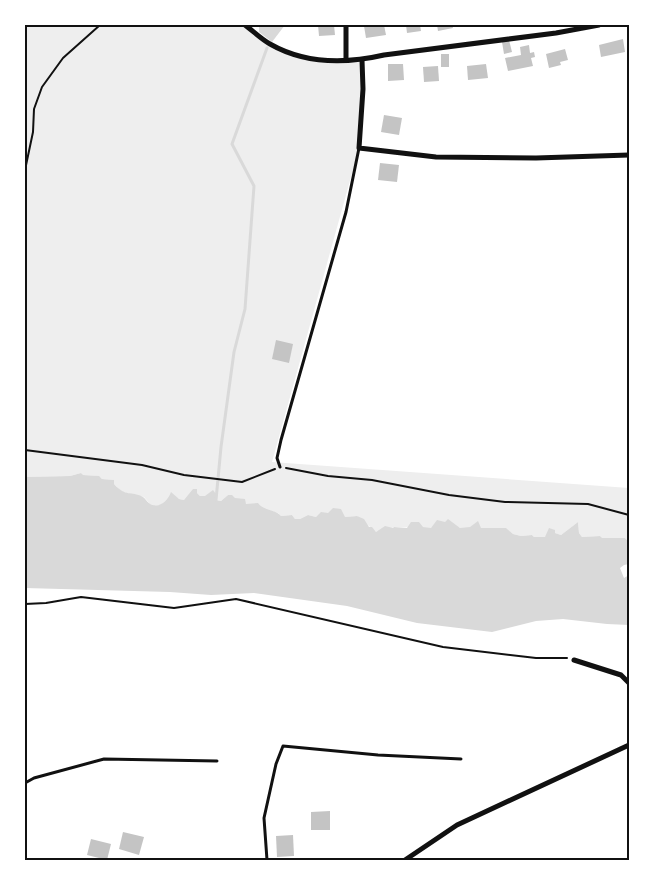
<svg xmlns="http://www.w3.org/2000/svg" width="654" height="885" font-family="'Golos Text',sans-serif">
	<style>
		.green { fill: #eee }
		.water { fill: #d9d9d9 }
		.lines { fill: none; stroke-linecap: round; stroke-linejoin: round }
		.stream { stroke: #d9d9d9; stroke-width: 3 }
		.building { fill: #c4c4c4 }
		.path { stroke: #111; stroke-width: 2 }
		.service { stroke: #111; stroke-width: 3 }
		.minor { stroke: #111; stroke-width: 5 }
		.neatline { fill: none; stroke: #111; stroke-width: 2 }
	</style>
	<rect width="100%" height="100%" fill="#fff"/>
	<path class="green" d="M25 25H245L269 43 307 59 362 60 359 148 272 462 629 488V542L625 538H601L600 536 582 537 579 533 578 522 561 535 555 533 545 537H534L532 535 521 536 513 534 505 528H460L445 522 431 528 395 527 376 532 357 516 345 517 328 513 316 517 308 515 300 519H295L292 515 281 516 278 513 246 504 228 495 221 501 200 496 197 493 184 500 170 497 161 505 154 506 150 504 144 497 122 492 114 484V480L102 479 98 476 82 475 81 473 70 476 25 477Z"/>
	<g class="water">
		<path d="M259 25H285L272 42 259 32Z"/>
		<path d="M81 473 83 475 99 476 102 479 114 480V484C127 498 130 490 143 497 145 498 147 502 149 503 158 510 168 501 171 492L179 499 184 500 193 489H197V493L200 496H205L213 490 216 494V500L221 501 228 495H232L235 498 245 499 246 504 258 503C264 511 275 509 281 516L292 515 295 519H300L308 515 316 517 321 512 328 513 333 508 341 509 345 517 357 516 364 519 369 527H372L376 532 385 526 393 528 394 527 407 528 411 522H419L423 527 431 528 437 520 445 522 448 519 460 528 470 527 478 521 481 528H506L513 534 521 536 532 535 534 537H545L549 528 555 530V533L561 535 578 522 579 533 582 537 600 536 602 538H625L629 542V564L624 565 620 568 624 578 629 575V625L607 624 563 619 536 621 492 632 417 623 347 606 254 593 211 595 170 592 25 588V477L70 476Z"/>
	</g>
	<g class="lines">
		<path class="stream" d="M216 500 221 447 234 352 245 309 254 186 232 144 267 48"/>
	</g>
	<g class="building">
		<path d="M318 25H334L335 35 319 36Z"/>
		<path d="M371 25H384L386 35 366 38 364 26Z"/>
		<path d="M406 25H420L421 31 407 33Z"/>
		<path d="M437 25H452L453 28 438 31Z"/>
		<path d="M623 39 625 52 601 57 599 45Z"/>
		<path d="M509 40 512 52 504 54 502 42Z"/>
		<path d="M529 45 530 53 534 52 535 57 531 58 533 66 508 71 505 58 521 55 520 47Z"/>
		<path d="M565 49 568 60 560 62 561 65 549 68 546 54Z"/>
		<rect x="441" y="54" width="8" height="13"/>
		<path d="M388 64H403L404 80 388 81Z"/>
		<path d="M486 64 488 78 468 80 467 66Z"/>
		<path d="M438 66 439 81 424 82 423 67Z"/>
		<path d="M384 115 402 118 399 135 381 132Z"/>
		<path d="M380 163 399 165 397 182 378 180Z"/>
		<path d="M276 340 293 344 289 363 272 359Z"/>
		<path d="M330 811V830H311V812Z"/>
		<path d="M123 832 144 837 139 855 119 849Z"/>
		<path d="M293 835 294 856 277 857 276 836Z"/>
		<path d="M91 839 111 844 107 860 87 855Z"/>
	</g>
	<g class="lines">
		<g class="path">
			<path d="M25 170 33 132 34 109 42 87 63 58 100 25"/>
			<path d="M25 450 142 465 184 475 242 482 275 469"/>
			<path d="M286 468 328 476 372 480 449 495 505 502 588 504 629 515"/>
			<path d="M25 604 46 603 81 597 174 608 236 599 443 647 536 658H567"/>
		</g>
		<g class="service">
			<path d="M280 467 277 458 281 440 346 212 359 148"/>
			<path d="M25 783 34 778 104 759 217 761"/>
			<path d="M267 860 264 818 276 764 283 746 378 755 461 759"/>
		</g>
		<g class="minor">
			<path d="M245 25C253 31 261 39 270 44 305 64 345 64 384 55L556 33 599 25"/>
			<path d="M346 25V60"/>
			<path d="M362 60 363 89 359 148 436 157 536 158 629 155"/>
			<path d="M574 660 621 675 629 683"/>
			<path d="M405 860 457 825 629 745"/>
		</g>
	</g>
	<rect width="654" height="885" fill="none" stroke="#ffffff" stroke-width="52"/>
	<rect x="26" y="26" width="602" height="833" class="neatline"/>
</svg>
